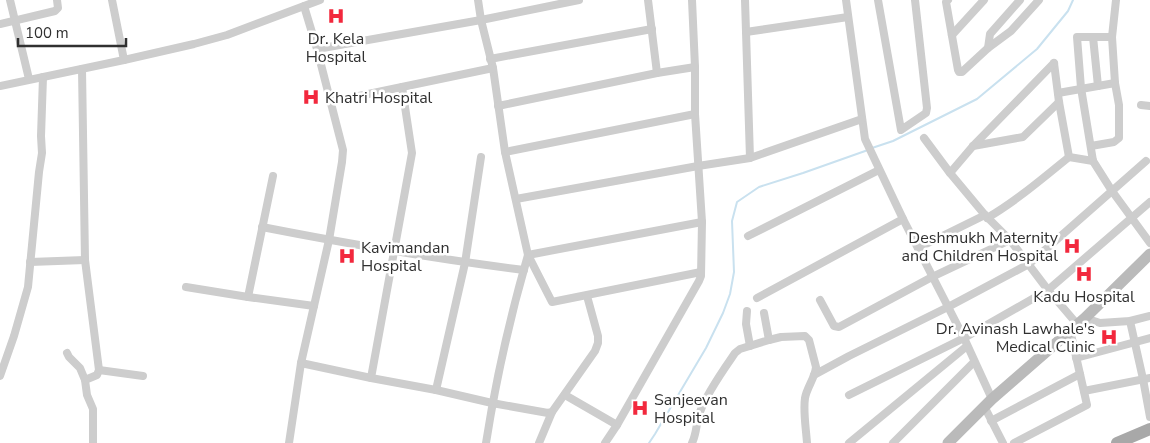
<svg xmlns="http://www.w3.org/2000/svg" width="1150" height="443" font-family="'Nunito Sans',sans-serif">
	<style>
		.lines { fill: none; stroke-linecap: round; stroke-linejoin: round }
		.stream { stroke: #c9e1ef; stroke-width: 2 }
		.street { stroke: #cdcdcd; stroke-width: 8 }
		.secondary { stroke: #bababa; stroke-width: 11 }
		.primary { stroke: #a8a8a8; stroke-width: 12 }
		.labels { text-anchor: middle; stroke-width: 5; stroke-linejoin: round; paint-order: stroke }
		.poi-label { font-size: 16px; fill: #303030; stroke: #fff; text-anchor: start }
	</style>
	<rect width="100%" height="100%" fill="#fff"/>
	<g class="lines">
		<g class="stream">
			<path d="M872 148 893 141 977 99 1037 49 1068 11 1073 0"/>
			<path d="M649 443 655 434 706 348 723 313 730 294 734 272 732 221 737 202 759 187 803 173 868 150"/>
		</g>
		<g class="street">
			<path d="M10 0 29 79"/>
			<path d="M112 0 124 60"/>
			<path d="M478 0 481 20 493 68 505 152 528 255 552 302 701 272"/>
			<path d="M648 0 657 73"/>
			<path d="M745 0 750 158"/>
			<path d="M846 0 865 139 903 219 964 338 992 399"/>
			<path d="M878 0 901 130 926 113 927 108 915 0"/>
			<path d="M948 0 946 2 958 70 959 72H962L988 48 1011 31 1039 0"/>
			<path d="M0 24 55 11 58 8 57 0"/>
			<path d="M746 32 848 17"/>
			<path d="M952 35 984 0"/>
			<path d="M1093 37 1098 86"/>
			<path d="M1112 37H1077L1081 88 1093 161 1112 191 1150 243"/>
			<path d="M988 48 990 34 1020 0"/>
			<path d="M317 49 481 20 579 0"/>
			<path d="M490 59 652 29"/>
			<path d="M1054 63 1059 102 1069 157 1093 161"/>
			<path d="M82 69 85 260 99 370 97 375 85 380 87 395 93 409V443"/>
			<path d="M0 86 124 60 194 44 227 35 320 0"/>
			<path d="M1058 93 1115 83"/>
			<path d="M330 102 493 68"/>
			<path d="M1141 105 1150 106"/>
			<path d="M498 106 657 73 695 67"/>
			<path d="M924 138 950 173 985 215 1010 240 1048 290 1077 324"/>
			<path d="M973 146 1023 137 1059 102"/>
			<path d="M1091 146 1114 142 1119 138V105L1115 83 1112 37 1116 0"/>
			<path d="M505 152 695 114"/>
			<path d="M950 173 973 146 1054 63"/>
			<path d="M516 199 698 166 750 158 862 119"/>
			<path d="M987 218C1016 201 1042 179 1069 157"/>
			<path d="M262 227C349 244 436 259 524 270"/>
			<path d="M748 236 879 170"/>
			<path d="M918 248 985 215"/>
			<path d="M30 262 85 260"/>
			<path d="M186 287 248 297 314 306"/>
			<path d="M248 297 273 176"/>
			<path d="M757 298 903 219"/>
			<path d="M820 300 834 326 839 327 932 277 1010 240"/>
			<path d="M747 311 746 324 750 346"/>
			<path d="M764 313 769 340"/>
			<path d="M1085 318 1100 323 1130 321 1150 316"/>
			<path d="M1130 321 1143 379 1150 417"/>
			<path d="M67 353 69 357 80 368 85 380"/>
			<path d="M1076 358 1150 338"/>
			<path d="M301 363 371 378 436 390 492 403 548 413 552 412 595 351 598 343V336L587 296"/>
			<path d="M99 370 143 376"/>
			<path d="M814 375 849 356 948 307 1029 264 1146 161"/>
			<path d="M0 376 14 336 28 287 39 172 42 153 41 136 43 77"/>
			<path d="M371 378 412 153 402 87"/>
			<path d="M436 390 465 263 481 157"/>
			<path d="M1084 391 1150 378"/>
			<path d="M565 395 617 425"/>
			<path d="M849 395 964 338 1048 290 1150 202"/>
			<path d="M984 406 1003 443"/>
			<path d="M991 421 1080 374"/>
			<path d="M289 443 301 363 329 240 342 162 343 150 317 49 304 6"/>
			<path d="M486 443C496 379 510 317 528 255L702 222"/>
			<path d="M539 443 552 412"/>
			<path d="M605 443 617 425 699 281 701 276 702 222 695 114V67L692 0"/>
			<path d="M692 443C697 433 696 422 700 412 706 394 724 369 735 353L740 349 769 340 781 337 805 336 809 340 816 367C815 378 807 387 805 398 803 412 806 428 807 443"/>
			<path d="M849 443 967 346"/>
			<path d="M893 443 974 362"/>
			<path d="M1014 443 1087 405 1070 330"/>
		</g>
		<path class="secondary" d="M948 443 992 399 1085 318 1150 254"/>
		<path class="primary" d="M1117 443 1150 429"/>
	</g>
	<defs>
		<g id="hospital-bare" transform="scale(1.35)"><path d="M-5-5h3v3.5h4V-5h3V5h-3V1.5h-4V5h-3Z" fill="#f2283d" stroke="#fff" stroke-width="2.5" paint-order="stroke"/></g>
	</defs>
	<g fill-rule="evenodd">
		<use href="#hospital-bare" x="336" y="16"/>
		<use href="#hospital-bare" x="311" y="97"/>
		<use href="#hospital-bare" x="1072" y="246"/>
		<use href="#hospital-bare" x="347" y="256"/>
		<use href="#hospital-bare" x="1084" y="274"/>
		<use href="#hospital-bare" x="1109" y="337"/>
		<use href="#hospital-bare" x="640" y="408"/>
	</g>
	<g class="labels">
		<g class="poi-label">
			<text x="336" y="44" text-anchor="middle">Dr. Kela<tspan x="336" dy="18">Hospital</tspan></text>
			<text x="325" y="103">Khatri Hospital</text>
			<text x="1058" y="243" text-anchor="end">Deshmukh Maternity<tspan x="1058" dy="18">and Children Hospital</tspan></text>
			<text x="361" y="253">Kavimandan<tspan x="361" dy="18">Hospital</tspan></text>
			<text x="1084" y="302" text-anchor="middle">Kadu Hospital</text>
			<text x="1095" y="334" text-anchor="end">Dr. Avinash Lawhale's<tspan x="1095" dy="18">Medical Clinic</tspan></text>
			<text x="654" y="405">Sanjeevan<tspan x="654" dy="18">Hospital</tspan></text>
		</g>
	</g>
	<path d="M18 38v8h108v-8" fill="none" stroke="#303030" stroke-width="2.5"/>
	<text x="25" y="38" font-size="15" fill="#303030" stroke="#ffffff" stroke-width="4" paint-order="stroke">100 m</text>
</svg>
